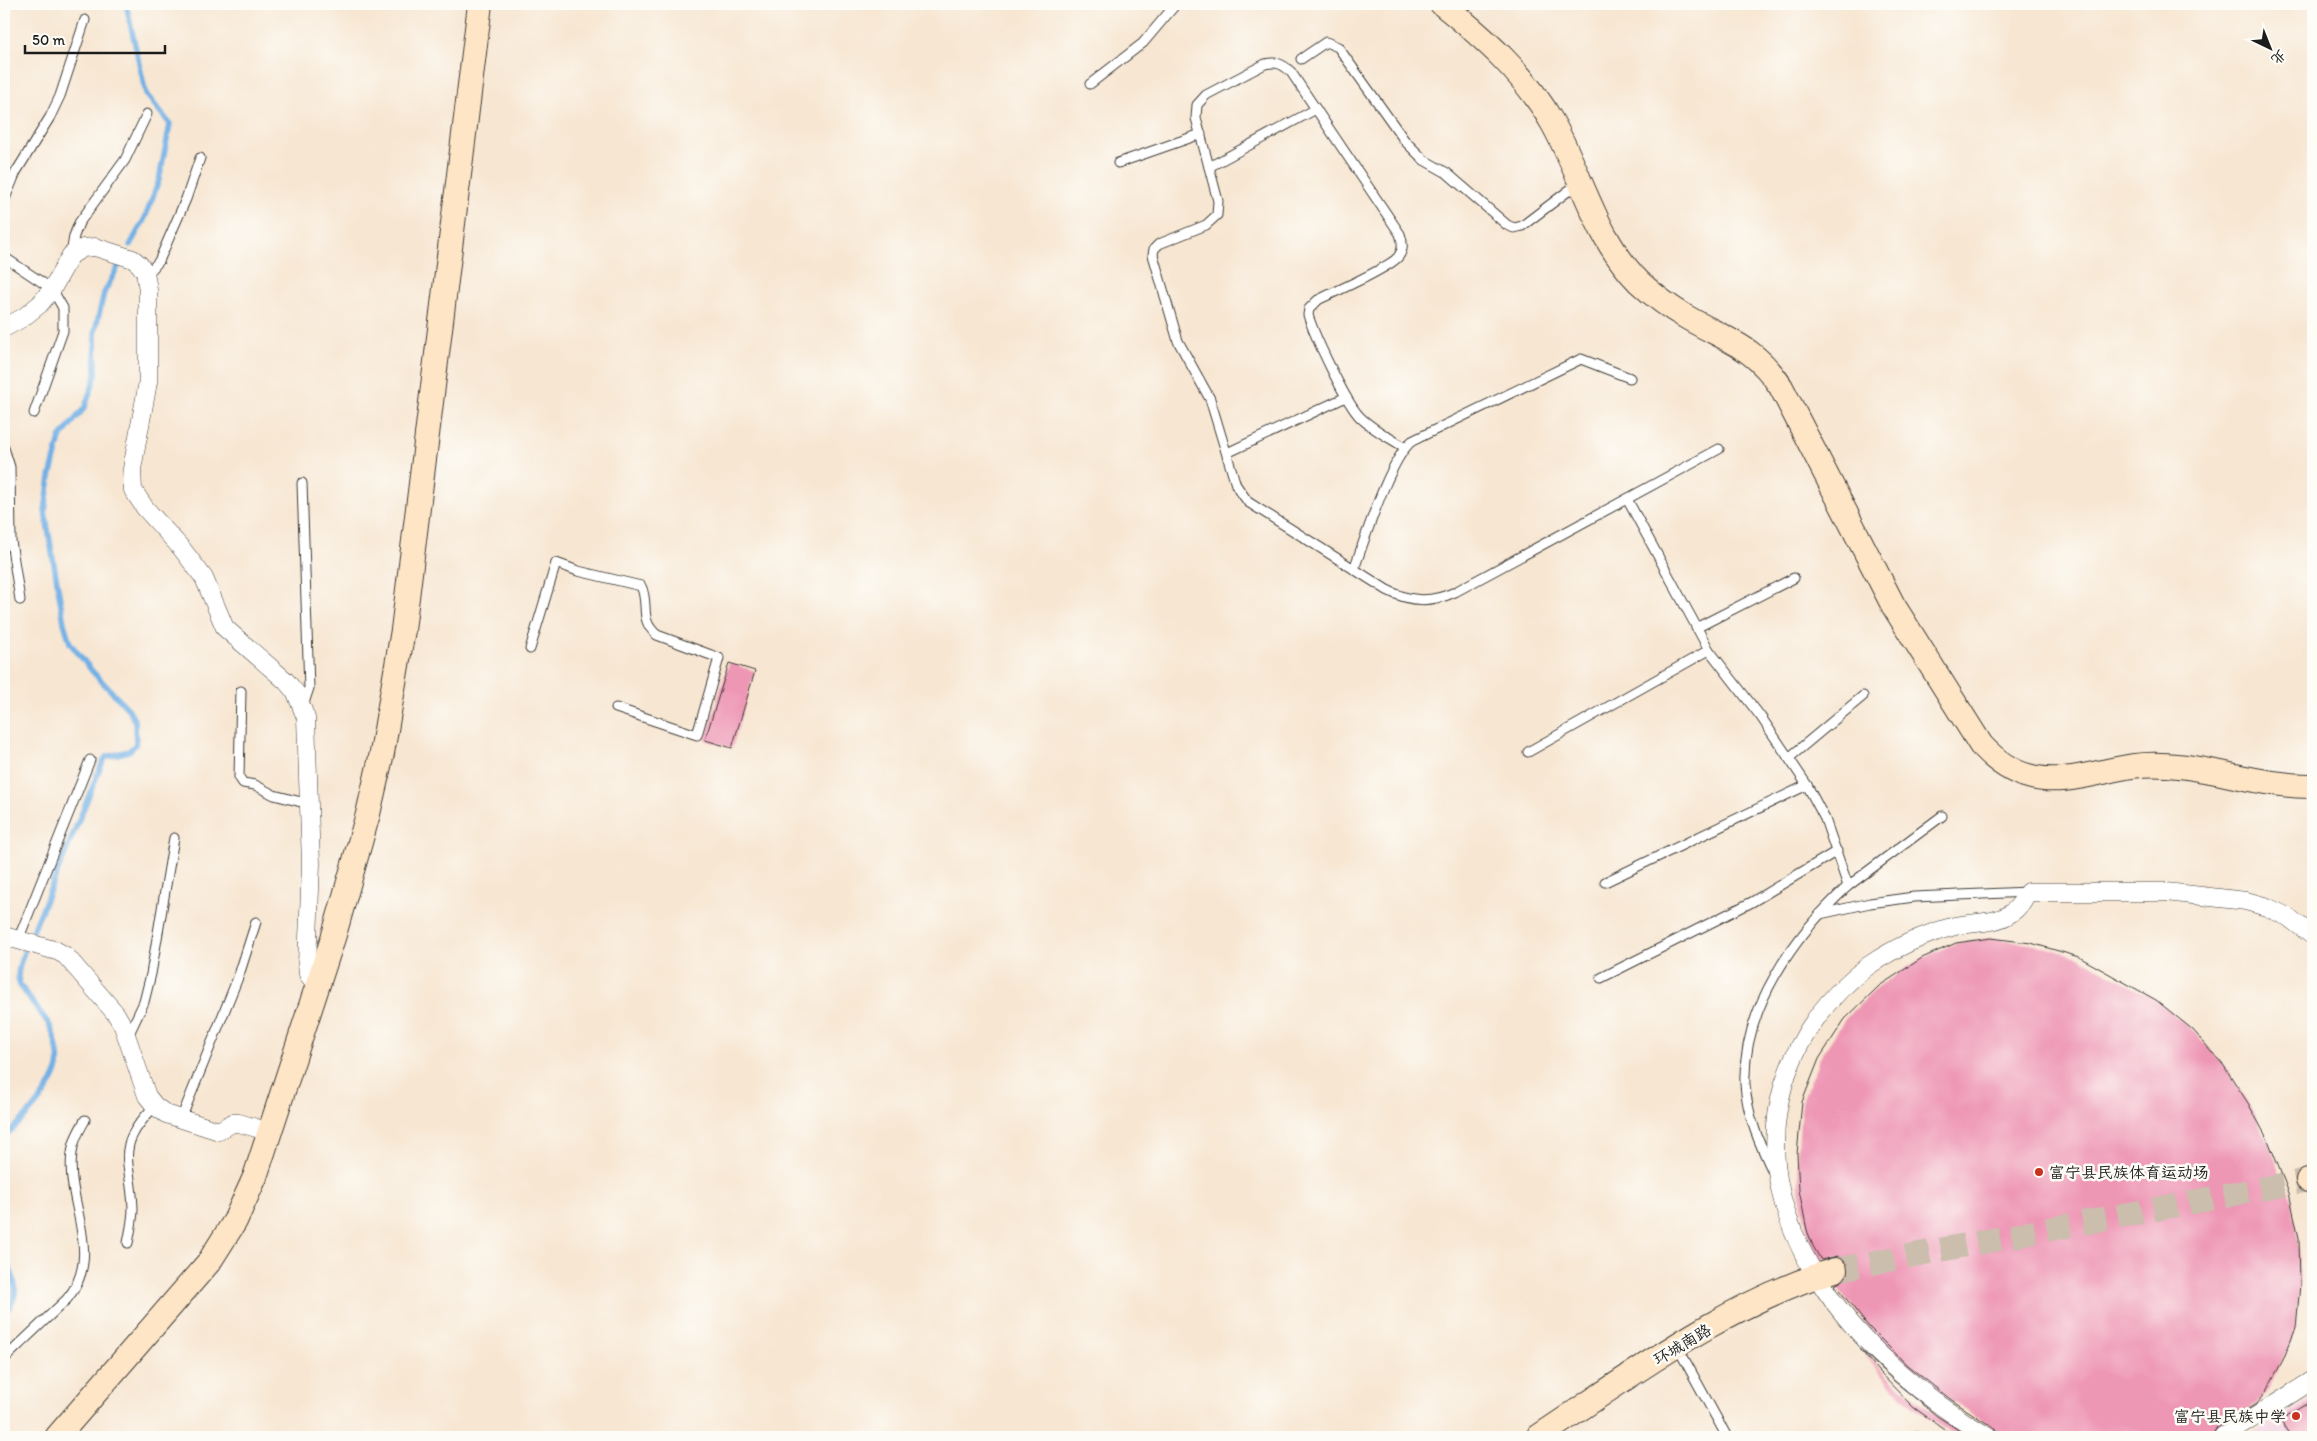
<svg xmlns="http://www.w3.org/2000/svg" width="2317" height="1441" font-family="Itim,'LXGW WenKai TC',sans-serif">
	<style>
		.built { fill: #f2cfe1 }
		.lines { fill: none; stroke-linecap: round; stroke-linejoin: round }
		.stream { stroke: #72b0e5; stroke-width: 5.5 }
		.building { fill: #ee97b5 }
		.secondary-tunnel { stroke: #cbbead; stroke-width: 24; stroke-dasharray: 24 12; stroke-linecap: butt }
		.lane-casing { stroke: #3d3a37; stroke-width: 11 }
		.street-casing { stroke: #3d3a37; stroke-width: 19 }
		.secondary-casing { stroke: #3d3a37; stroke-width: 26 }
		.lane { stroke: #fff; stroke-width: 9 }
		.street { stroke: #fff; stroke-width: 18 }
		.secondary { stroke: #fde5c5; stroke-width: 24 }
		.poi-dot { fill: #c8321e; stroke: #fdfcf7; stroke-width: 2 }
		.labels { text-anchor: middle; stroke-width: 5; stroke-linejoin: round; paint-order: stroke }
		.poi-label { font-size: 16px; fill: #1c1c1c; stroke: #fdfcf7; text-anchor: start }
		.street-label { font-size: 16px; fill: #1c1c1c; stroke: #fdfcf7 }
	</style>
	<rect width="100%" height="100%" fill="#fdfcf7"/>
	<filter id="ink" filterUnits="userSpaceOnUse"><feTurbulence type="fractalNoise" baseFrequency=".02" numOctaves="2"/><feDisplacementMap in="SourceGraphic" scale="10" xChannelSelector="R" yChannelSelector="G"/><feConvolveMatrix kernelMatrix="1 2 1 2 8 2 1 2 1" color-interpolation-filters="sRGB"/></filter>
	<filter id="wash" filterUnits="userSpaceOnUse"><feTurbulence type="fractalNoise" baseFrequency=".0096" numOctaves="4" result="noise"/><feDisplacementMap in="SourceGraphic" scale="20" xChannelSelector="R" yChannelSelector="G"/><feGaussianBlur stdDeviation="1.12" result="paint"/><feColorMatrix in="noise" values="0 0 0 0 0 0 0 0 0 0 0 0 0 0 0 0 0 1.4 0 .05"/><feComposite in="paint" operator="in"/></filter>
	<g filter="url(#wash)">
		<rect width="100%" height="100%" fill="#f7e6d1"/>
		<path class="built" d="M2313 1396V1437H2246Z"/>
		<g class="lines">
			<g class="stream">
				<path d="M126 4 146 94 170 124 159 180 145 218 130 245"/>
				<path d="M33 931 102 764 106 757 129 751 136 744 135 722 129 710 92 671 70 643 64 623 45 511 50 477 60 438 85 407 96 375 95 331 104 293 120 263"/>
				<path d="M4 1136C22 1123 52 1090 58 1067 60 1056 55 1036 50 1026 43 1014 23 993 19 982 16 973 21 960 24 952"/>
				<path d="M4 1259C16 1277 22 1296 4 1313"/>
			</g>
		</g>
		<g id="blocks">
			<g class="building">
				<path d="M729 663 755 671 732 748 705 740Z"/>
				<path d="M1991 938 2031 943 2079 957 2156 1000 2193 1030 2224 1066 2248 1103 2268 1140 2289 1193 2299 1238 2300 1284 2296 1328 2283 1360 2265 1393 2256 1404 2217 1428 2212 1437H1999L1994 1428 1950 1399 1907 1365 1868 1326 1835 1285 1845 1279 1848 1273V1266L1844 1260 1837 1256 1821 1260 1813 1246 1807 1230 1799 1190 1797 1154 1802 1102 1819 1059 1845 1019 1879 986 1922 958 1956 943Z"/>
				<path d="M1860 1349 1894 1381 1937 1416 1969 1437H1955L1913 1407 1878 1371Z"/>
				<path d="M2313 1400V1437H2291L2280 1420Z"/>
			</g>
		</g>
	</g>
	<g filter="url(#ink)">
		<use href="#blocks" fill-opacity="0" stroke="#3d3a37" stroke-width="1"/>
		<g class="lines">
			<path class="secondary-tunnel" d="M1835 1270 2308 1180"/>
			<g class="lane-casing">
				<g id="lane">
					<path d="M1301 59 1326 42 1338 47 1405 141 1424 160 1447 173 1507 225 1514 228 1522 226 1580 182"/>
					<path d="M1090 84 1143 43 1176 4"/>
					<path d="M1118 163 1201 134"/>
					<path d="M1209 167 1316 109"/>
					<path d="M4 201 16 172 50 117 60 96 85 20"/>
					<path d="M71 255 74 236 79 223 125 160 147 114"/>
					<path d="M4 257 52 289 63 308V331L34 413"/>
					<path d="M145 272 152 269 159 261 186 199 200 158"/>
					<path d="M1404 447C1390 438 1372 429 1360 417 1346 403 1314 335 1308 315L1309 309 1318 300C1334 292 1389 268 1398 257 1404 250 1403 242 1400 234L1291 72C1283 64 1276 61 1265 64L1206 95 1197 105 1196 118 1218 201 1217 215 1206 225 1159 244 1154 249 1153 255 1178 341 1210 399 1236 485 1248 502 1387 590C1410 602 1431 603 1455 592L1719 449"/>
					<path d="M4 448 10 467 11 541 20 600"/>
					<path d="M1227 453 1346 397"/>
					<path d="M302 483 309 688 303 706"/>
					<path d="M1627 499 1709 650 1761 717 1807 785 1825 819 1848 886C1795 935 1742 1008 1745 1084 1747 1116 1760 1145 1774 1174"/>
					<path d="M1354 569C1365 539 1390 458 1412 441L1581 359 1630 378"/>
					<path d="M1696 628 1794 578"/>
					<path d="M530 649 556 563 578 571 641 586C650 605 638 619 657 635L719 658 697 735 616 708"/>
					<path d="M241 691 239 777 243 783 255 785 274 795 309 804"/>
					<path d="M1528 752 1709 650"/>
					<path d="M1790 757 1863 696"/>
					<path d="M1605 882 1807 785"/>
					<path d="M1848 886 1942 816"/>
					<path d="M1820 914 1870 903 1914 897 2028 892"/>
					<path d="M18 940 90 760"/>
					<path d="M1601 978 1752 902 1837 851"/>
					<path d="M128 1036 144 1002 151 974 174 838"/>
					<path d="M181 1119 239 975 256 922"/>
					<path d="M128 1243C130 1232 133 1220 133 1208 131 1159 113 1148 155 1106"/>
					<path d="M1677 1346 1727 1437"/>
					<path d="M4 1359 67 1299C105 1254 65 1202 72 1153 73 1141 79 1131 85 1120"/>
					<path d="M1909 1437H1917"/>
				</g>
			</g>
			<g class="street-casing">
				<g id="street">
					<path d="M4 328 24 317 40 304 52 289 71 255 83 248 95 247 133 259 140 265 145 272 148 290V382L132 469 133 490 145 508 182 549 204 578 225 628 286 681 296 693 306 718 311 864 307 964 308 974 317 986"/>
					<path d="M4 936 57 951 66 956 116 1014 123 1026 147 1096 155 1106 166 1114 219 1131 232 1123H239L270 1132"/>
					<path d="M1988 1437C1870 1366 1740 1234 1784 1083 1799 1035 1828 996 1868 966 1894 948 1925 934 1955 926 1972 922 1997 924 2011 913 2019 908 2023 900 2028 892H2166L2246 901 2267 907 2288 917 2313 936"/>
					<path d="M2223 1437 2313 1380"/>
				</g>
			</g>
			<g class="secondary-casing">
				<g id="secondary">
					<path d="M1442 4C1484 38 1525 74 1552 122 1582 175 1595 238 1639 282 1654 296 1670 308 1688 318 1728 341 1754 346 1781 387L1893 605 1981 745C1994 759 2009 771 2028 776 2061 786 2099 771 2133 766 2191 758 2253 787 2313 786"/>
					<path d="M2308 1180 2313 1179"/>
					<path d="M57 1437 209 1262 235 1221 255 1177 334 935 368 814 382 753 403 630 480 4"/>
					<path d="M1538 1437C1632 1375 1726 1303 1835 1270"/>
				</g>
			</g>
			<use href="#lane" class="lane"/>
			<use href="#street" class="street"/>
			<use href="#secondary" class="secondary"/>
		</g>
	</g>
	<g class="poi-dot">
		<circle cx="2039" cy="1172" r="5"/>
		<circle cx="2296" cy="1416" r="5"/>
	</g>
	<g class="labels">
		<g class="poi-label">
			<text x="2049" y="1178">富宁县民族体育运动场</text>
			<text x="2286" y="1422" text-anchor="end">富宁县民族中学</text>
		</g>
		<g class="street-label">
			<text transform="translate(1682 1344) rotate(-31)" y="6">环城南路</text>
		</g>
	</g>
	<rect width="2317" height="1441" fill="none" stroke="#fdfcf7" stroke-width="20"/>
	<g transform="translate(2270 48) rotate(137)" stroke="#fdfcf7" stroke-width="4" paint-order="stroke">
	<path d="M0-4L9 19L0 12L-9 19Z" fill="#1c1c1c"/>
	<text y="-8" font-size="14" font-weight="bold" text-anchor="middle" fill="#1c1c1c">北</text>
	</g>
	<path d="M25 45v8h140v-8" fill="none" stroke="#1c1c1c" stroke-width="2.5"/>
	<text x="32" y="45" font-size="15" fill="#1c1c1c" stroke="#fdfcf7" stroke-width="4" paint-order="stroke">50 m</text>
</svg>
